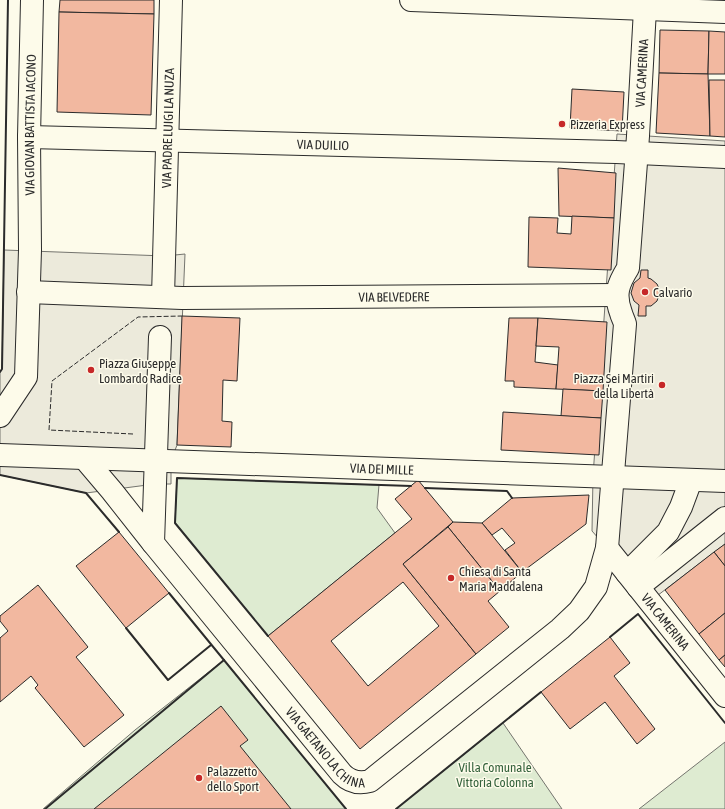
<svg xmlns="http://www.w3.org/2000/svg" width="725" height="809" font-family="'Asap Condensed',sans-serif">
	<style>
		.green { fill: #deebd1; stroke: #74746e }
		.parking { fill: #eceadb; stroke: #74746e }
		.building { fill: #f2b8a0; stroke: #2b2b2b; fill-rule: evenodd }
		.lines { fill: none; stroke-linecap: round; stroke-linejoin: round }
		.minor-casing { stroke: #2b2b2b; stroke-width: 24 }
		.minor { stroke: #fdfbea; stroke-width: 22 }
		.fence { stroke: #2b2b2b; stroke-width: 1; stroke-dasharray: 5 2; stroke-linecap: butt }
		.wall { stroke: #2b2b2b; stroke-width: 2 }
		.poi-dot { fill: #c62828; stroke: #fdfbea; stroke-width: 1.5 }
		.labels { text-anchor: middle; stroke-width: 3; stroke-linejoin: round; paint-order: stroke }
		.street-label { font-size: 13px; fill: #2b2b2b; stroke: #fdfbea }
		.poi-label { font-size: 13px; fill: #2b2b2b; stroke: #fdfbea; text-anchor: start }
		.park-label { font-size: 13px; fill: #34623c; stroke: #fdfbea }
	</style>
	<rect width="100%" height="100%" fill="#fdfbea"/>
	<g class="green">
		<path d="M177 478 379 485 377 508 395 533 268 636 175 523Z"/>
		<path d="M224 660 346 809H43L135 730Z"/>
		<path d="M503 723 562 809H396Z"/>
		<path d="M725 742V809H639Z"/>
	</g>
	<g class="parking">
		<path d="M617 134 725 141V544L649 602 607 548 592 531 593 476Z"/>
		<path d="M4 250 165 256 185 254 177 445 171 461V484H155L86 493 0 475V372L2 369Z"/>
	</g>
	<g class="building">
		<path d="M60 0H154V14L59 12Z"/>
		<path d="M59 12 154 14 151 115 57 112Z"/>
		<path d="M660 30 709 31 708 74 659 73Z"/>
		<path d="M709 31 725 32V74H708Z"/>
		<path d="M659 73 708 74 710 136 656 133Z"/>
		<path d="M709 80H725V137L710 136Z"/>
		<path d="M572 89 624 92 622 131 570 128Z"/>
		<path d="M558 168 616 173 614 218 559 216Z"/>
		<path d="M572 216 614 218 611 270 528 267 529 217 558 218 557 233 571 234Z"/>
		<path d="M641 270H648V278L651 279 657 284 660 291 657 301 651 306H646V316H638L639 305 634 301 631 293 634 283 640 278Z"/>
		<path d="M182 316 240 318 237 381 223 380 222 421 232 422 231 447 177 445Z"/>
		<path d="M509 318H538L535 362 558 365 556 389 514 387V381H505Z"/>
		<path d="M538 318 607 322 603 391 556 389 559 347 536 346Z"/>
		<path d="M563 389 603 391 601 418 561 416Z"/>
		<path d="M503 412 601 418 599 455 501 450Z"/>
		<path d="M418 480 453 522 403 564 476 654 360 749 268 636 412 519 395 499ZM403 582 439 626 368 686 331 641Z"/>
		<path d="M589 495 586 524 522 572 505 550 515 543 502 528 492 535 482 523 512 498Z"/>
		<path d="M453 522 482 523 522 572 500 591 448 527Z"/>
		<path d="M448 527 500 591 488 601 509 627 476 654 403 564Z"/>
		<path d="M119 532 169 593 126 628 76 566Z"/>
		<path d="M725 544V566L714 552Z"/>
		<path d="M714 552 725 566V613L699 634 665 590Z"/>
		<path d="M38 585 88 647 76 657 124 715 84 747 35 688 38 685 31 676 0 702V638L8 631 0 621V616Z"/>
		<path d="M725 613V655L719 660 699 634Z"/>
		<path d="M610 637 630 663 614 676 655 729 637 744 605 702 570 729 541 692Z"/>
		<path d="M725 655V667L719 660Z"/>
		<path d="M221 706 248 740 240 746 291 809H94Z"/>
	</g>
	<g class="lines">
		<g class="minor-casing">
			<g id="minor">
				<path d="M411 0 725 12"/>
				<path id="s1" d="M29 137 616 152 725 157"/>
				<path id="s2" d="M28 292 182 298 616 295"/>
				<path id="s3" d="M163 297 171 0"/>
				<path id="s4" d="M160 337 153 543 342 774C350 782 359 784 370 781L560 629 579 611 596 587 607 548 625 324C624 320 622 317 621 313 614 294 618 284 628 268L638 136 645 9"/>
				<path id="s5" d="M0 416 26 377 30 250 29 137 32 0"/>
				<path id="s6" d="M0 455 725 481"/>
				<path d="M84 458 112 491 153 543"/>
				<path id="s7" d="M607 548 725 696"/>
				<path d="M627 573 668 532 681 507 691 480"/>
				<path d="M638 587 725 518"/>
			</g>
		</g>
		<use href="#minor" class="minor"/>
		<path class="fence" d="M133 434 49 430 52 381 138 317 182 316"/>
		<g class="wall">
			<path d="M0 372 2 369 8 0"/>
			<path d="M0 475 86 493 119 532"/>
			<path d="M425 488 507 491 512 498"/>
			<path d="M169 593 346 809"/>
			<path d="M126 628 168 680 211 645"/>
			<path d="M268 636 175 523 177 478 411 486"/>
			<path d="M610 637 638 614 725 723"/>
			<path d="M45 809 224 660"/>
			<path d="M396 809 541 692"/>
		</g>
	</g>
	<g class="poi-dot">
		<circle cx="562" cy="124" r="4"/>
		<circle cx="645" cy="292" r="4"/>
		<circle cx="91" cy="370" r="4"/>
		<circle cx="662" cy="385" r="4"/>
		<circle cx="451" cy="578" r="4"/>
		<circle cx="199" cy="778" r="4"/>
	</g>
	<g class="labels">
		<g class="street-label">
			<text dy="5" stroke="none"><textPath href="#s4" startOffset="1354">VIA CAMERINA</textPath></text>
			<text dy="5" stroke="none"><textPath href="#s5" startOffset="299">VIA GIOVAN BATTISTA IACONO</textPath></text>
			<text dy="5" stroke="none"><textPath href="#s3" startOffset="169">VIA PADRE LUIGI LA NUZA</textPath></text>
			<text dy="5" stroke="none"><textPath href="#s1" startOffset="294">VIA DUILIO</textPath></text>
			<text dy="5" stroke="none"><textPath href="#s2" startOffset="366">VIA BELVEDERE</textPath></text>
			<text dy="5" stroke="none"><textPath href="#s6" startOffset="382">VIA DEI MILLE</textPath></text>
			<text dy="5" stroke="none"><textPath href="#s7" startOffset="94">VIA CAMERINA</textPath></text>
			<text dy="5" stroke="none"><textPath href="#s4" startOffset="475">VIA GAETANO LA CHINA</textPath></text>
		</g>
		<g class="poi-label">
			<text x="570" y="129">Pizzeria Express</text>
			<text x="653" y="297">Calvario</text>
			<text x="99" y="368">Piazza Giuseppe<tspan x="99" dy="15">Lombardo Radice</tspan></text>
			<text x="654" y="383" text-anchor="end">Piazza Sei Martiri<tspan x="654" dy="15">della Libertà</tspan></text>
			<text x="459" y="576">Chiesa di Santa<tspan x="459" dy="15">Maria Maddalena</tspan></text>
			<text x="207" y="776">Palazzetto<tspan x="207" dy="15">dello Sport</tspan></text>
		</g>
		<g class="park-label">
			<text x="495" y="772">Villa Comunale<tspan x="495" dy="15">Vittoria Colonna</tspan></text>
		</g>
	</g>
</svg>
